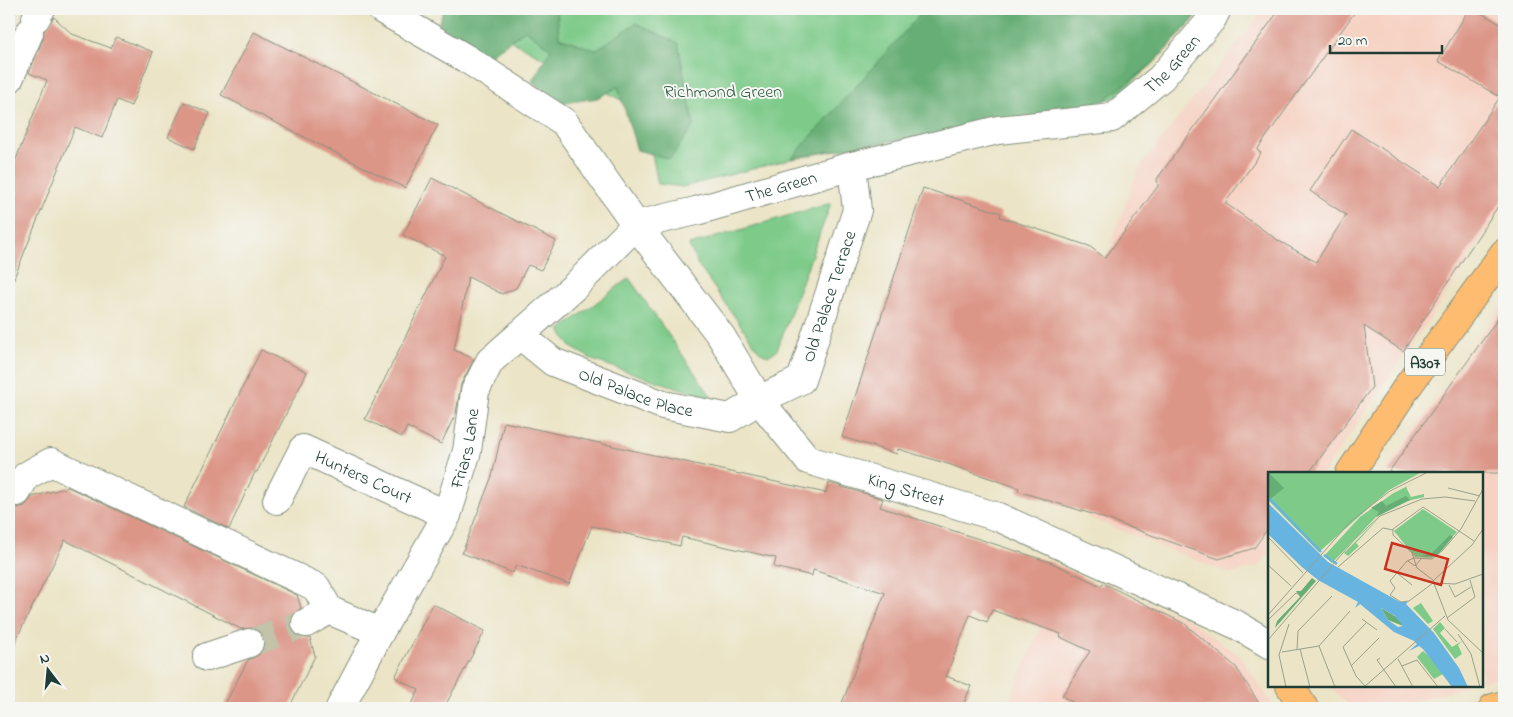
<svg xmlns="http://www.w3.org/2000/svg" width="1513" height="717" font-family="'Indie Flower',sans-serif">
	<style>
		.built { fill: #f6d2c3 }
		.green { fill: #7dca89; stroke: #4e845e }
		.forest { fill: #66ae75; stroke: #427654 }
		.building { fill: #dc9688 }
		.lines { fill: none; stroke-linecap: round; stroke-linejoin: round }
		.minor-tunnel { stroke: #c2c3a9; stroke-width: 28; stroke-dasharray: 28 14; stroke-linecap: butt }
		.minor-casing { stroke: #85907d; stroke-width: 30 }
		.major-casing { stroke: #85907d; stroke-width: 30 }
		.minor { stroke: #fff; stroke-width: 28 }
		.major { stroke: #febc70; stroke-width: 28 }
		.labels { text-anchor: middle; stroke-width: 4; stroke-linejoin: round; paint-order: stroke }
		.shield { fill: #f6f6f2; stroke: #60746d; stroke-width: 1 }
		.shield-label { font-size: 16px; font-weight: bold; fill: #1f3d34 }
		.street-label { font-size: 18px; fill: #1f3d34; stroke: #f6f6f2 }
		.park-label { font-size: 18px; fill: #366049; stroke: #f6f6f2 }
		.inset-river { fill: none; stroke: #67b4e0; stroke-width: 2.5 }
		.inset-road { fill: none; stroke: #99a18c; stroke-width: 1 }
		.view { fill: #c8321e; fill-opacity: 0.15; stroke: #c8321e; stroke-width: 2.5 }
		.inset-edge { fill: none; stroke: #1f3d34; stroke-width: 2.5 }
	</style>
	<rect width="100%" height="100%" fill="#f6f6f2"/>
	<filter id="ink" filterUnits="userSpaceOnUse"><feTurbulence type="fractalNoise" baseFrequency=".02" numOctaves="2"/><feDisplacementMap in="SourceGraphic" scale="10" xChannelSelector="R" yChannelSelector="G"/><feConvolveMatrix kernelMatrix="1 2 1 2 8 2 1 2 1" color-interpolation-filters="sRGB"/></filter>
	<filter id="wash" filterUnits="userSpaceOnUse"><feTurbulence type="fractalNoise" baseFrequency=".0096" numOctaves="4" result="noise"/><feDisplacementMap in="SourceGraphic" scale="20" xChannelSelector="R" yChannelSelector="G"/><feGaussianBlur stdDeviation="1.12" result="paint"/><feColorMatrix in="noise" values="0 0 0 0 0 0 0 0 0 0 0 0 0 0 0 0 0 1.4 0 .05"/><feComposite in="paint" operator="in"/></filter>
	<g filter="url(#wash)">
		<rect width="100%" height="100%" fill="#ebe4c6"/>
		<g class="built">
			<path d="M1264 9H1504V204L1439 305 1323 473H1269V552L1260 566 1231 574 1087 517 1181 293 1110 246 1139 168Z"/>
			<path d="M1504 302V675L1482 682V473H1385Z"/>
			<path d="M1064 572 1186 618 1240 656 1275 708H1006Z"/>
			<path d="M1328 686H1468L1392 708 1350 706Z"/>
		</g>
		<g class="green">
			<path d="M452 9H1203L1154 63 1114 98 1029 121 851 147 791 159 683 187 658 184 648 134 621 100Z"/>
			<path d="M831 203 777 350 768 356 759 351 698 265 689 245Z"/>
			<path d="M629 278 713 399 595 361 571 347 560 330Z"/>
		</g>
		<g class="forest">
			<path d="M444 9H557L559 37 596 50 636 23 678 43 694 125 670 159 637 150 618 87 597 98 559 104 532 81 551 49 525 30 491 55 445 45 439 22Z"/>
			<path d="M925 9H1203L1154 63 1103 101 1029 121 851 147 791 159Z"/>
		</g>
		<g id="blocks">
			<g class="building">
				<path d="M1280 9H1357L1257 150 1261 153 1225 203 1279 241 1316 262 1346 215 1310 191 1351 129 1440 186 1500 97 1438 61 1469 9H1474L1504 26V197L1403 351 1364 326 1372 387 1309 473H1269V527L1254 548 1219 559 1095 515 1018 491 1019 488 948 464 898 449 897 454 842 437 923 188 1001 213 1000 217 1089 246 1105 258 1158 186 1157 179Z"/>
				<path d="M54 17 72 34 111 48 116 37 153 52 131 106 117 100 102 138 75 127 10 288 9 177 47 80 29 73 43 39 44 31Z"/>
				<path d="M254 32 438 125 405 188 221 95Z"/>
				<path d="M184 102 210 113 194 149 168 137Z"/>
				<path d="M432 178 556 241 541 270 528 265 516 288 502 294 468 277 454 350 474 359 461 384 456 413 441 444 407 427 402 437 365 419 445 256 403 235Z"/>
				<path d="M1504 310V473H1388L1462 369Z"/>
				<path d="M261 350 307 372 257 472H255L229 529 184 507Z"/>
				<path d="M504 422 826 493 829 483 883 499 880 507 1050 562 1101 586 1103 583 1185 624 1236 667 1262 708H1082L1062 696 1090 651 1060 637 1061 634 992 610 987 622 970 615 946 676 971 686 962 708H840L885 593 813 570 812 576 774 567 776 558 682 537 680 546 592 526 569 584 516 565 513 573 462 553 492 476Z"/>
				<path d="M68 487 297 595 301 608 292 616 290 623 292 630 299 637 310 638 315 656 289 708H223L248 660 260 654 264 647V638L259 631 252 628 241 629 65 540 9 654V505L17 508 25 506 32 497Z"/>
				<path d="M433 604 485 631 444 708H410L419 690 395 677Z"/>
			</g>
		</g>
	</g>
	<g filter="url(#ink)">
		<use href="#blocks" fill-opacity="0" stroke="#85907d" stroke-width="1"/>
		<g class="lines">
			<path class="minor-tunnel" d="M249 643 306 623"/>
			<g class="minor-casing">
				<g id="minor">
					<path id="s1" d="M381 9 467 59 564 122 636 225 721 336 759 400 808 460 998 517 1237 625 1269 644"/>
					<path d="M36 18 41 9"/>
					<path d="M9 79 29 33"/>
					<path id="s2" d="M636 225 696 211 852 166 998 130 1112 118 1161 78 1212 19 1217 9"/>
					<path id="s3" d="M520 335 553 362 663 405 730 418 759 400 801 380 857 210 852 166"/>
					<path d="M17 492 26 476 51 462 316 587 329 610 380 632"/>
					<path id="s4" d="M277 500 303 449 447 515"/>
					<path d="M306 623 329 610"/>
					<path d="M207 657 249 643"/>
					<path id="s5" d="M340 708 380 632 447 515 467 451 475 391 490 361 575 286 636 225"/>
				</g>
			</g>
			<g class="major-casing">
				<g id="major">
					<path d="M1350 473 1407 387 1504 253"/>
					<path d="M1290 686 1304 708"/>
					<path d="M1493 708 1504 705"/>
				</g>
			</g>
			<use href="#minor" class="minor"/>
			<use href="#major" class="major"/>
		</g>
	</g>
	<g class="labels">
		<rect class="shield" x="1405" y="348.5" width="40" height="27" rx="4"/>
		<g class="shield-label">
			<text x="1425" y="368">A307</text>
		</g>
		<g class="street-label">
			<text dy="6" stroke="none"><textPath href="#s2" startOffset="570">The Green</textPath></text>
			<text dy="6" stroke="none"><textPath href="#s2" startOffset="150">The Green</textPath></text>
			<text dy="6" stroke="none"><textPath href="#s3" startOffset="398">Old Palace Terrace</textPath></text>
			<text dy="6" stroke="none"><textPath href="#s3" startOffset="131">Old Palace Place</textPath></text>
			<text dy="6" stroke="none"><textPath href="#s5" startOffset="290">Friars Lane</textPath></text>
			<text dy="6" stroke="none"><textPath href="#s4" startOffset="124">Hunters Court</textPath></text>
			<text dy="6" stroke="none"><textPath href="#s1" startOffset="735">King Street</textPath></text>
		</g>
		<g class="park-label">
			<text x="723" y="97">Richmond Green</text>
		</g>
	</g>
	<g transform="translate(1268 472)">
		<rect width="215" height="215" fill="#ebe4c6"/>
		<path d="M0 0H154L121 18 51 80 0 28ZM149 9 138 15 143 25 156 22V25L135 30 108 45 64 91 56 84 92 45 124 22ZM155 37 189 60 164 86 147 85 126 59ZM113 44 88 71 91 74 80 84 76 81ZM153 131 165 149 160 152 145 136ZM172 150 177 156 172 161 184 175 194 169 190 173 194 182 187 187 165 157ZM155 179 166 189 175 202 166 207 149 185Z" fill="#7dca89"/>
		<path d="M0 0 16 16 1 28 0 27ZM138 24 142 28 108 45 111 40 103 36 114 29 118 34ZM182 63 185 65 169 84 152 85 164 81ZM44 106 48 109 7 156 9 149 32 125 28 119H33ZM113 136 130 146 135 154 120 148Z" fill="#66ae75"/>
		<path d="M0 31 60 90 132 130H140L138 132 166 161 191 196 200 215H184L155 177 151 174 141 179 149 172 146 169 126 160 92 132 87 136 90 130 50 108 34 95 0 62ZM113 136 127 144 135 154 130 155 120 148Z" fill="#67b4e0" fill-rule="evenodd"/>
		<path class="inset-river" d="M0 25 53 80M56 83 69 92"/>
		<path class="inset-road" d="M180 16 212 24M215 57 204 73 165 109 180 148 215 181M0 65 35 101M140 89 147 94 154 86M0 93 23 114M70 95 115 56 125 58M129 101 144 113M165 108 149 96 144 81 125 63V57L155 35 206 69M202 108 207 125M165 111 141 129 133 130 122 123 127 116 122 109 139 89 146 86 164 87 175 78 193 57 215 17M165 111 187 112 215 102M181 113 187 125 203 115M0 143 83 49 122 19 160 0M179 146 207 125M94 147 109 158M0 148 28 121 30 122M177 157 189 170M190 162 203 182 212 215M0 168 87 67 112 44 154 27 177 25 207 29M51 174 82 139M51 174 67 215M32 177 42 215M29 178 30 159 64 124M14 180 51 174M112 186 109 188 128 215M130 187 145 215M83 194 111 166M134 194 149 188 170 215M97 214 88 204 75 175 98 151M18 215 11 183 21 152M96 215 177 144"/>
		<path class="view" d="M124 71 180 87 173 113 117 97Z"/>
		<rect width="215" height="215" class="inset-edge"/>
	</g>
	<rect width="1513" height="717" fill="none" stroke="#f6f6f2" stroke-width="30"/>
	<g transform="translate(48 670) rotate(344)" stroke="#f6f6f2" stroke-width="4" paint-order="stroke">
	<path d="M0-4L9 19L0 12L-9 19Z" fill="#1f3d34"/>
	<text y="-8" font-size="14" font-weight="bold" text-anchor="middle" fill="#1f3d34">N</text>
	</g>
	<path d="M1330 45v8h112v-8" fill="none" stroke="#1f3d34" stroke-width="2.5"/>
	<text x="1338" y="45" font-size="15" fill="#1f3d34" stroke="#f6f6f2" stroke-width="4" paint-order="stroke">20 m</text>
</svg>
